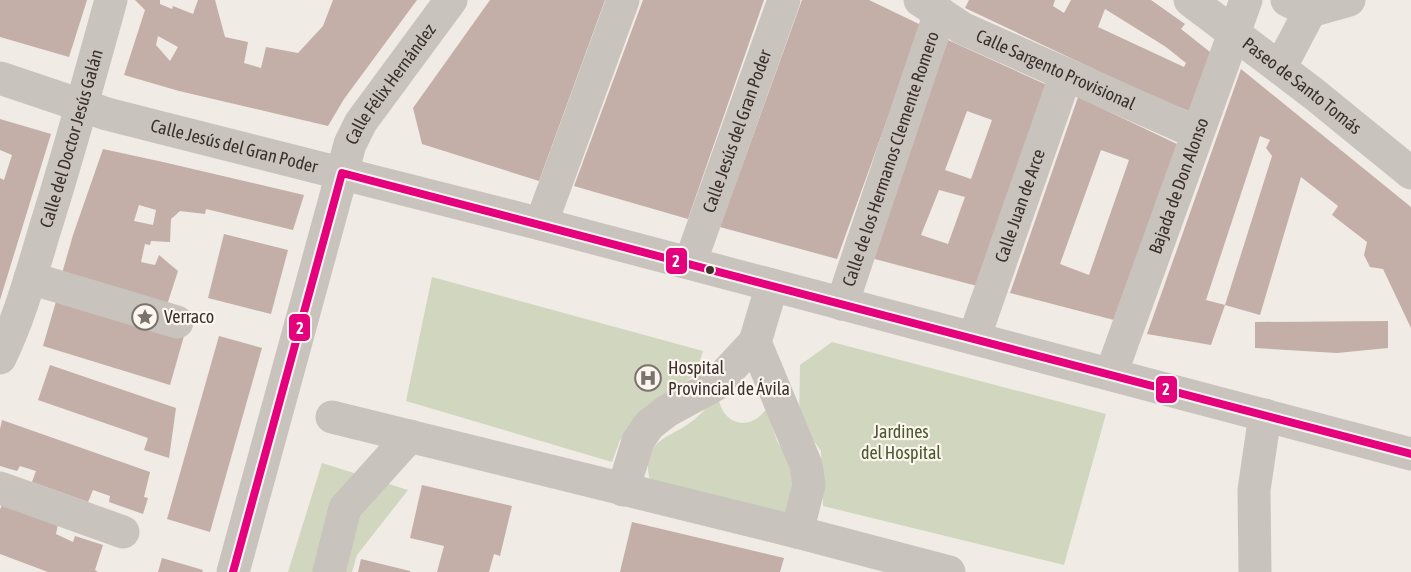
<svg xmlns="http://www.w3.org/2000/svg" width="1411" height="572" font-family="'Asap Condensed',sans-serif">
	<style>
		.green { fill: #d1d6bf }
		.building { fill: #c3afa7; fill-rule: evenodd }
		.lines { fill: none; stroke-linecap: round; stroke-linejoin: round }
		.minor { stroke: #c9c3be; stroke-width: 33 }
		.bus-1-casing { stroke: #fbf5ee; stroke-width: 12 }
		.bus-1 { stroke: #e5007d; stroke-width: 8 }
		.bus-dot { fill: #3b302b; stroke: #fbf5ee; stroke-width: 2 }
		.labels { text-anchor: middle; stroke-width: 4.5; stroke-linejoin: round; paint-order: stroke }
		.street-label { font-size: 18px; fill: #3b302b; stroke: #fbf5ee }
		.poi-label { font-size: 18px; fill: #3b302b; stroke: #fbf5ee; text-anchor: start }
		.park-label { font-size: 18px; fill: #4a5a2e; stroke: #fbf5ee }
		.line-badge { stroke: #fbf5ee; stroke-width: 2 }
		.badge-label { font-size: 16px; text-anchor: middle; font-weight: bold; fill: #fff }
	</style>
	<rect width="100%" height="100%" fill="#f0ebe5"/>
	<g class="green">
		<path d="M432 277 703 351 696 373 671 395 643 414 620 440 612 462 406 401Z"/>
		<path d="M832 342 1106 414 1064 565 823 506 821 451 799 420 800 365Z"/>
		<path d="M718 395C721 425 750 433 767 408L777 441 796 472 784 518 650 480C639 439 671 439 695 419 703 412 711 403 718 395Z"/>
		<path d="M322 463 408 490 357 555 352 572H288Z"/>
	</g>
	<g class="building">
		<path d="M0 0H87L69 57 0 37Z"/>
		<path d="M135 0H160V4L172 9 173 6 193 14 198 0H215L225 37 248 42 244 63 261 68 266 47 298 53 323 26 333 0H417L344 99 328 126 179 91 124 75 145 10ZM158 36 178 47 170 61 156 45Z"/>
		<path d="M490 0H605L539 181 422 144 413 108Z"/>
		<path d="M643 0H764L688 219 574 186Z"/>
		<path d="M802 0H869L921 25 837 259 720 227Z"/>
		<path d="M969 0H1055L1053 6 1064 13 1071 0H1151L1185 24 1181 29 1210 52 1191 112 1132 87 965 8ZM1105 9 1166 47 1186 63 1184 67 1098 27Z"/>
		<path d="M948 40 1047 85 977 286 871 258ZM967 111 992 120 971 179 945 170ZM939 190 965 197 948 244 921 235Z"/>
		<path d="M1241 69 1411 207V328L1383 269 1370 267 1364 255 1367 242 1332 215 1338 206 1301 177 1260 315 1225 305 1272 156 1266 148 1270 140 1260 136 1206 300 1225 305 1211 345 1147 334Z"/>
		<path d="M1078 97 1177 144 1114 320 1010 293ZM1101 150 1129 160 1089 275 1060 264Z"/>
		<path d="M0 119 51 134 0 300V178L4 180 12 155 0 150Z"/>
		<path d="M103 149 163 162 304 195 293 230 206 209 205 214 180 211 171 219 170 242 151 241 150 245 145 244 141 262 155 265 159 255 178 271 166 308 61 277 73 235ZM139 205 156 210 153 225 134 221Z"/>
		<path d="M224 234 288 250 271 314 208 298Z"/>
		<path d="M57 298 184 336 170 385 43 346Z"/>
		<path d="M1388 321V348L1337 353 1255 348V322Z"/>
		<path d="M219 336 262 348 210 532 167 519Z"/>
		<path d="M50 365 176 408 169 458 144 450 148 438 38 400Z"/>
		<path d="M2 420 150 472 144 497 148 498 143 514 109 502 110 496 93 490 88 502 32 482 36 471 20 466 17 471 0 466V429Z"/>
		<path d="M422 485 512 506 500 556 494 554 489 572H437L444 546 410 538Z"/>
		<path d="M3 504 58 524 56 534 73 542 75 536 103 545 95 570 98 572H48L0 554V509Z"/>
		<path d="M632 522 784 558 780 572H620Z"/>
		<path d="M162 558 203 570 202 572H158Z"/>
		<path d="M361 559 410 571V572H358Z"/>
	</g>
	<g class="lines">
		<g class="minor">
			<path id="s1" d="M920 0 962 28 1197 133"/>
			<path id="s2" d="M1190 0 1314 94 1411 173"/>
			<path d="M1287 0 1310 11 1349 0"/>
			<path d="M1280 68 1310 11"/>
			<path id="s3" d="M0 78 107 114 541 224 1411 454"/>
			<path d="M541 224 623 0"/>
			<path id="s4" d="M690 263 784 0"/>
			<path d="M30 278 177 322"/>
			<path id="s5" d="M842 304 940 13"/>
			<path id="s6" d="M974 338 1066 74"/>
			<path d="M755 342 772 285"/>
			<path id="s7" d="M0 358C20 317 32 272 45 229 69 153 90 76 111 0"/>
			<path id="s8" d="M1111 374 1246 0"/>
			<path d="M332 417 797 532 949 572"/>
			<path d="M0 488 123 532"/>
			<path d="M623 490 638 441 649 425 667 411 715 385 755 342 806 465 809 485 797 532"/>
			<path id="s9" d="M233 572 350 144 361 122 451 0"/>
			<path d="M329 572 345 508 410 436"/>
			<path d="M1255 572 1254 490 1265 415"/>
		</g>
		<g class="bus-1-casing">
			<path id="bus-1" d="M233 572 342 173 1411 454"/>
		</g>
		<use href="#bus-1" class="bus-1"/>
	</g>
	<defs>
		<g id="sight-ring" transform="scale(1.35)"><circle r="9.5" fill="#fbf5ee" stroke="#7a716c" stroke-width="1.5"/><path d="M0-6L1.8-2.2L6-1.7L2.9 1.2L3.7 5.4L0 3.3L-3.7 5.4L-2.9 1.2L-6-1.7L-1.8-2.2Z" fill="#7a716c"/></g>
		<g id="hospital-ring" transform="scale(1.35)"><circle r="9.5" fill="#fbf5ee" stroke="#7a716c" stroke-width="1.5"/><path d="M-5-5h3v3.5h4V-5h3V5h-3V1.5h-4V5h-3Z" fill="#7a716c"/></g>
	</defs>
	<g fill-rule="evenodd">
		<use href="#sight-ring" x="145" y="317"/>
		<use href="#hospital-ring" x="648" y="378"/>
	</g>
	<circle class="bus-dot" cx="710" cy="270" r="5"/>
	<g class="labels">
		<g class="street-label">
			<text dy="6" stroke="none"><textPath href="#s1" startOffset="153">Calle Sargento Provisional</textPath></text>
			<text dy="6" stroke="none"><textPath href="#s9" startOffset="516">Calle Félix Hernández</textPath></text>
			<text dy="6" stroke="none"><textPath href="#s2" startOffset="141">Paseo de Santo Tomás</textPath></text>
			<text dy="6" stroke="none"><textPath href="#s4" startOffset="140">Calle Jesús del Gran Poder</textPath></text>
			<text dy="6" stroke="none"><textPath href="#s7" startOffset="231">Calle del Doctor Jesús Galán</textPath></text>
			<text dy="6" stroke="none"><textPath href="#s3" startOffset="244">Calle Jesús del Gran Poder</textPath></text>
			<text dy="6" stroke="none"><textPath href="#s5" startOffset="153">Calle de los Hermanos Clemente Romero</textPath></text>
			<text dy="6" stroke="none"><textPath href="#s8" startOffset="200">Bajada de Don Alonso</textPath></text>
			<text dy="6" stroke="none"><textPath href="#s6" startOffset="140">Calle Juan de Arce</textPath></text>
		</g>
		<g class="poi-label">
			<text x="164" y="323">Verraco</text>
			<text x="668" y="374">Hospital<tspan x="668" dy="21">Provincial de Ávila</tspan></text>
		</g>
		<g class="park-label">
			<text x="901" y="438">Jardines<tspan x="901" dy="21">del Hospital</tspan></text>
		</g>
	</g>
	<g class="line-badge">
		<rect x="665" y="247" width="23" height="28" rx="6" fill="#e5007d"/>
		<rect x="288" y="313" width="23" height="29" rx="6" fill="#e5007d"/>
		<rect x="1155" y="375" width="23" height="29" rx="6" fill="#e5007d"/>
	</g>
	<g class="badge-label">
		<text x="676" y="267">2</text>
		<text x="300" y="334">2</text>
		<text x="1166" y="395">2</text>
	</g>
</svg>
